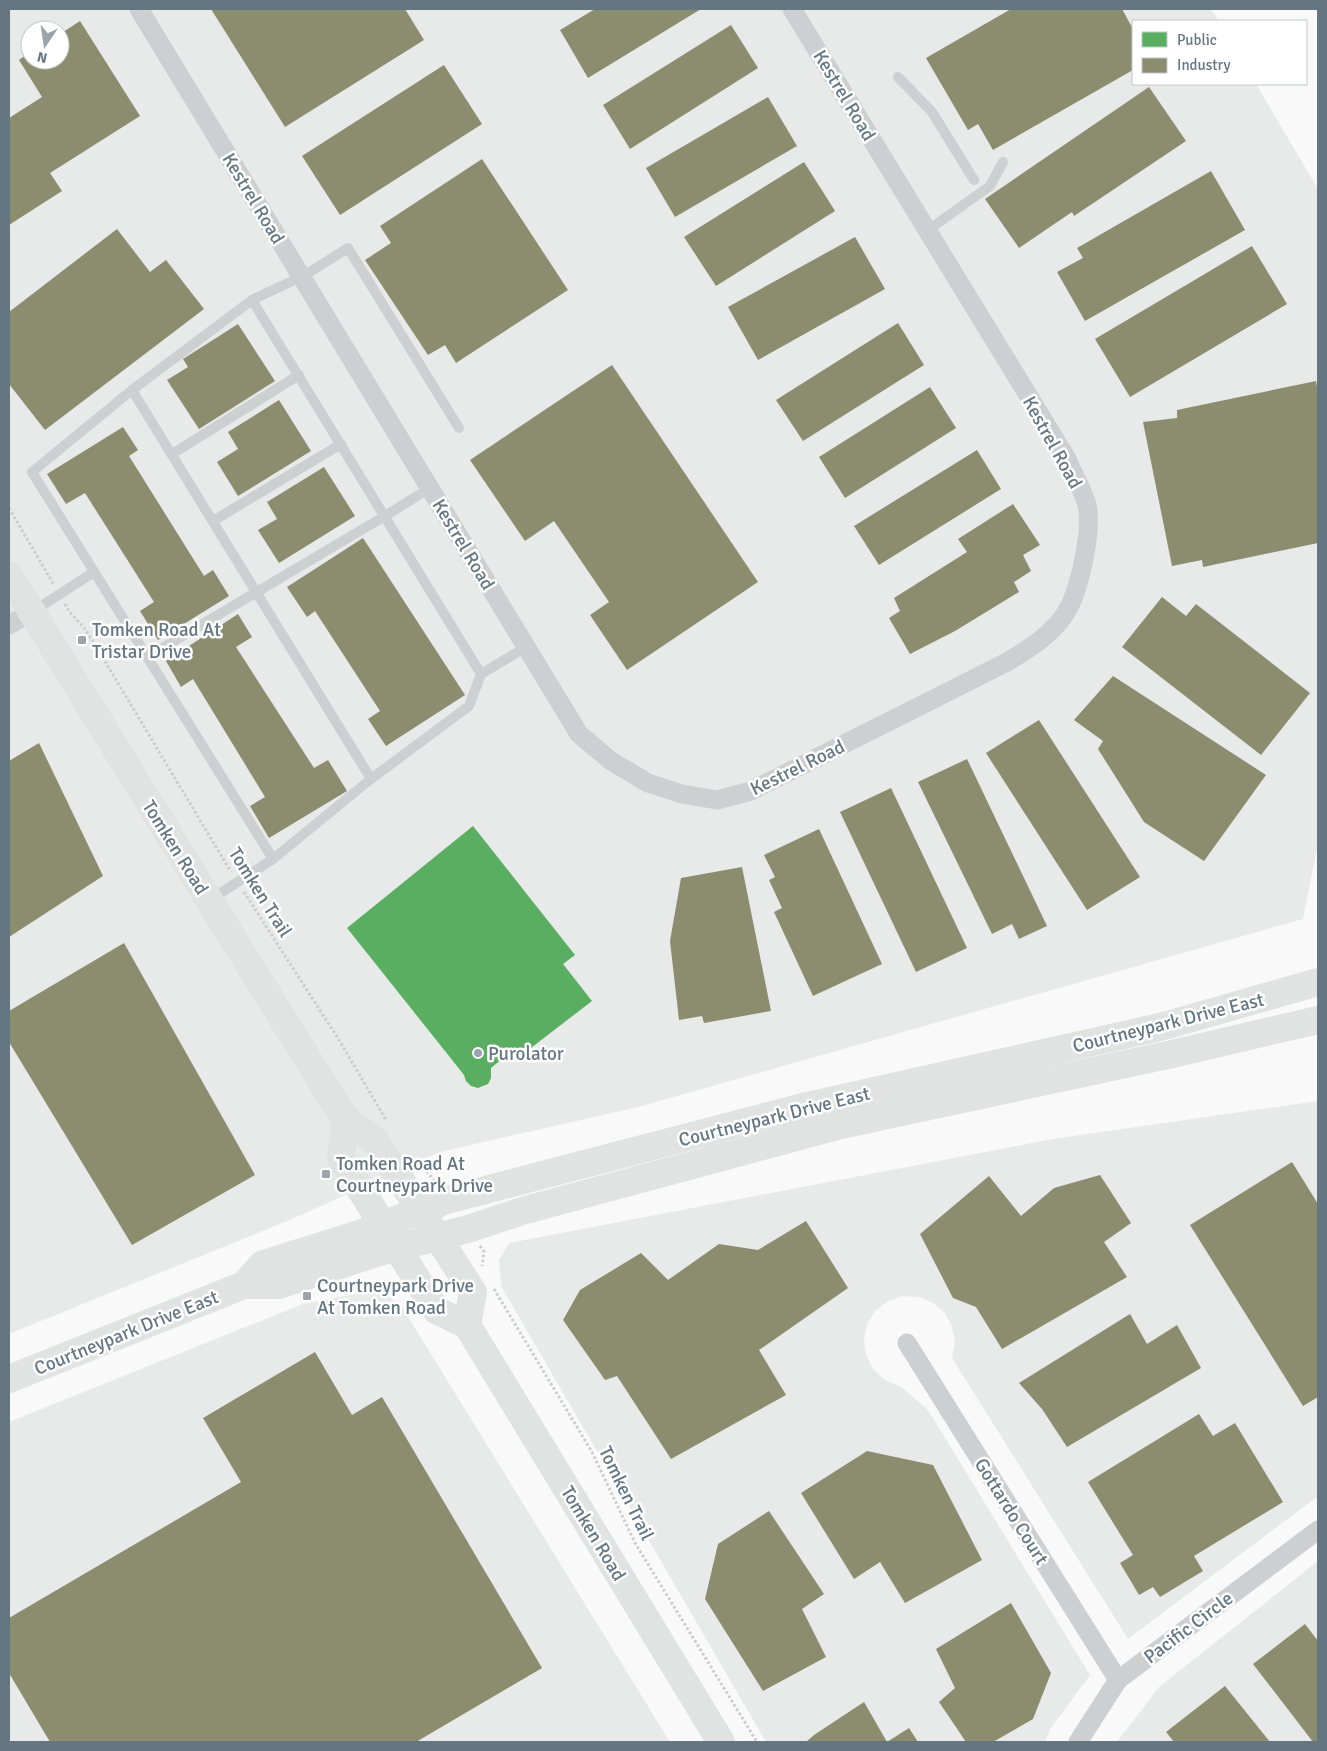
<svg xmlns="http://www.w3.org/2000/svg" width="1327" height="1751" font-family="Signika,sans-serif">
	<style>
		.built { fill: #e8e9e9; fill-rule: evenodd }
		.public { fill: #5aae61 }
		.industry { fill: #8c8c6e }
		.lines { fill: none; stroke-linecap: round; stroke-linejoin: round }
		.path { stroke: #cbcccd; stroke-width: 3; stroke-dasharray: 2.5 2.5; stroke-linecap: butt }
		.service { stroke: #cecfd0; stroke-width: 10 }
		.minor { stroke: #cecfd0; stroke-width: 19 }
		.secondary { stroke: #e1e2e2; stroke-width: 28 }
		.poi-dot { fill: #99a4ac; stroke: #fff; stroke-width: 2 }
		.labels { text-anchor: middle; stroke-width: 5; stroke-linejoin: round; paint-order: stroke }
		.street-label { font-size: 19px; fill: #657683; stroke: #fff }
		.poi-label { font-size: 19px; fill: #657683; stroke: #fff; text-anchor: start }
	</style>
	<rect width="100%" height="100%" fill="#f9f9f9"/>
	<g class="built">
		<path d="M9 9H1211L1219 21H1133V84H1256L1318 189V843L1303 919 638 1107 440 1152 292 1219 9 1334ZM30 30H60V60H30Z"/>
		<path d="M1318 1101V1496L1128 1639 952 1358 955 1342 952 1327 945 1313 933 1303 919 1297 903 1296 888 1301 875 1311 867 1324 864 1340 866 1355 873 1369 885 1380 900 1386 928 1410 1090 1675 1051 1728 1045 1742H766L501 1286 499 1260 509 1243 1053 1139Z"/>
		<path d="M380 1289 402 1307 670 1742H9V1422L303 1304Z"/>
		<path d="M1318 1561V1742H1117L1159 1687Z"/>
	</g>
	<path class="public" d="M473 826 575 955 563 964 592 1001 527 1051 524 1048 518 1050 515 1048 491 1068V1078L488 1084 478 1088 471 1086 466 1081 464 1075 449 1056 347 928Z"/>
	<g class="industry">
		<path d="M211 9H405L424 40 285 127Z"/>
		<path d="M595 9H701L588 78 560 30Z"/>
		<path d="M1011 9H1122L1133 29V70L993 150 978 124 968 130 926 58Z"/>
		<path d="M80 21 140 116 50 173 62 191 9 225V118L42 97 19 60 30 52V60H60V34Z"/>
		<path d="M731 25 758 68 630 149 603 105Z"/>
		<path d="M444 65 482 124 340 215 302 156Z"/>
		<path d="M1149 87 1186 141 1074 216 1072 212 1019 248 985 199Z"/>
		<path d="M768 97 797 146 675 217 646 168Z"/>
		<path d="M482 159 568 290 456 363 445 345 428 355 365 260 391 243 380 226Z"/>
		<path d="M804 162 835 211 716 286 684 237Z"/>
		<path d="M1211 171 1245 230 1085 321 1057 272 1083 258 1077 248Z"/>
		<path d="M117 229 150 272 166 260 204 309 45 430 9 384V312Z"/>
		<path d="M855 237 885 289 758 360 728 307Z"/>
		<path d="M1252 246 1287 304 1130 397 1095 339Z"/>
		<path d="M898 323 924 365 803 441 776 400Z"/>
		<path d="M238 324 275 381 199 429 167 380 188 367 183 359Z"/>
		<path d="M612 365 758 582 627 670 590 615 609 602 554 521 525 541 470 460Z"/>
		<path d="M1316 381 1318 393V543L1203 567 1202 560 1172 566 1143 422 1177 418V410Z"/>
		<path d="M930 387 956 428 845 498 819 457Z"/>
		<path d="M279 400 311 451 238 496 217 462 238 449 228 432Z"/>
		<path d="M123 427 138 450 129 456 204 576 213 570 229 596 158 640 140 611 154 602 85 493 66 504 47 474Z"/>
		<path d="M977 450 1001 489 879 565 854 526Z"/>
		<path d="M324 467 355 516 279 563 258 530 277 519 267 502Z"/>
		<path d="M1013 504 1040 545 1023 555 1031 571 1014 582 1019 592 955 631 910 654 889 618 900 611 894 598 967 552 958 539Z"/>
		<path d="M363 538 465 695 386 746 368 719 380 711 315 611 307 617 287 587Z"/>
		<path d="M1162 597 1186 616 1196 604 1310 693 1261 755 1122 647Z"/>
		<path d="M238 614 252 637 236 647 314 768 328 760 347 791 269 838 250 806 265 797 193 679 181 687 166 661Z"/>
		<path d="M1113 676 1266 775 1204 861 1144 822 1098 749 1103 741 1074 720Z"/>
		<path d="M1039 720 1140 877 1087 910 986 753Z"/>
		<path d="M39 743 103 876 9 937V761Z"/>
		<path d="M967 759 1047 926 1019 939 1012 924 992 934 918 782Z"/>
		<path d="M891 788 967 948 916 972 840 812Z"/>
		<path d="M819 829 882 964 813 996 774 912 782 908 769 880 775 877 764 855Z"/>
		<path d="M742 867 771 1011 704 1023 702 1016 679 1020 670 941 681 878Z"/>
		<path d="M124 943 255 1175 132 1245 9 1042V1011Z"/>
		<path d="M1292 1162 1318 1204V1397L1303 1406 1190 1225Z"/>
		<path d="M1100 1175 1131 1223 1104 1242 1127 1277 1002 1349 976 1307 953 1298 920 1234 989 1176 1021 1216 1054 1188Z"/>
		<path d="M806 1221 848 1288 759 1350 786 1395 671 1459 617 1376 605 1380 563 1320 580 1290 641 1253 668 1280 719 1244 758 1250Z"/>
		<path d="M1130 1314 1147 1344 1177 1325 1201 1368 1067 1447 1042 1409 1019 1383Z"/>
		<path d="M315 1352 352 1415 382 1397 542 1668 416 1742H50L9 1673V1618L241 1482 203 1418Z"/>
		<path d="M1199 1414 1213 1436 1235 1423 1283 1502 1194 1556 1203 1571 1160 1597 1153 1587 1139 1595 1120 1563 1133 1555 1088 1482Z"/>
		<path d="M867 1451 933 1465 982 1560 905 1603 880 1562 854 1579 801 1493Z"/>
		<path d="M769 1511 824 1594 802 1609 826 1657 763 1691 705 1599 718 1544Z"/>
		<path d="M1011 1603 1051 1673 1033 1719 993 1742H966L939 1702 955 1688 936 1649Z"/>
		<path d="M1305 1624 1318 1641V1742H1313L1253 1664Z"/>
		<path d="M1225 1686 1270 1742H1174L1166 1732Z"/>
		<path d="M864 1702 887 1742 909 1728 918 1742H806L814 1735Z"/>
	</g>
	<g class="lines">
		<g class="path">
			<path d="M9 508 54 585"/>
			<path d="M65 604 69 611 85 629 97 648 231 872"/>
			<path d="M244 892 339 1040 386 1120"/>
			<path d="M418 1166 429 1174 436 1184"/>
			<path d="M480 1246 484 1252 482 1266"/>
			<path d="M494 1289 592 1452 635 1543 757 1742"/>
		</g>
		<g class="service">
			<path d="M898 77 932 112 974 180"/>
			<path d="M928 230 990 186 1003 162"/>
			<path d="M252 300 481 674"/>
			<path d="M132 390 371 779"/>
			<path d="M172 454 299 375"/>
			<path d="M213 521 341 444"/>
			<path d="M32 612 94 572"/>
			<path d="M147 657 385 516 430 488"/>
			<path d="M273 859 32 472 132 390 252 300 305 275 348 248 459 428"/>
			<path d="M210 900 273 859 371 779 469 706 481 674 526 647"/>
		</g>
		<g class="minor">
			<path d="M139 9 579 734 611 761 648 783 682 794 717 800 751 791 1009 661C1030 648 1051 635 1065 614 1079 593 1093 530 1087 505 1083 490 1073 474 1067 459L792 9"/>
			<path d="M9 625 32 612"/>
			<path d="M907 1343 1118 1680"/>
			<path d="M1078 1742 1118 1680 1318 1530"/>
		</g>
		<g class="secondary">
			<path d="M9 575 230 934 345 1119 375 1140 473 1292 467 1325"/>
			<path d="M345 1119 341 1158 436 1310 467 1325 721 1742"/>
			<path d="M244 1285 263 1264 362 1233 447 1200 799 1108 1164 1026 1318 982"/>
			<path d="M9 1379 244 1285H279L376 1253 468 1229 522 1211 841 1125 1168 1055 1318 1020"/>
		</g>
	</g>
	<g class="poi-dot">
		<rect x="77" y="635" width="10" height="10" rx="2.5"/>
		<circle cx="478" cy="1053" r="5"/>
		<rect x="321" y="1169" width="10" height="10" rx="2.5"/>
		<rect x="302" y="1291" width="10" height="10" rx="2.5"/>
	</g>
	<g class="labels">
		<g class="street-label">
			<text transform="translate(845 95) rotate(59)" y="7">Kestrel Road</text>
			<text transform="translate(254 198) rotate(59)" y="7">Kestrel Road</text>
			<text transform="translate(1053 442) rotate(61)" y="7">Kestrel Road</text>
			<text transform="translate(464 544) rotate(59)" y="7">Kestrel Road</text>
			<text transform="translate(797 767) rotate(-26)" y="7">Kestrel Road</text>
			<text transform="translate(176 847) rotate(58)" y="7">Tomken Road</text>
			<text transform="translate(261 892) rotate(58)" y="7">Tomken Trail</text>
			<text transform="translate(1168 1022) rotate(-14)" y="7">Courtneypark Drive East</text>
			<text transform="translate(774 1116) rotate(-14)" y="7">Courtneypark Drive East</text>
			<text transform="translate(126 1332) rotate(-22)" y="7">Courtneypark Drive East</text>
			<text transform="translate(627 1493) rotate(64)" y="7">Tomken Trail</text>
			<text transform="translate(1012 1511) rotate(58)" y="7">Gottardo Court</text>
			<text transform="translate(594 1533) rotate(59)" y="7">Tomken Road</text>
			<text transform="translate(1188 1627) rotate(-37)" y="7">Pacific Circle</text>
		</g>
		<g class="poi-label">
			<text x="92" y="636">Tomken Road At<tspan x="92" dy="22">Tristar Drive</tspan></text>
			<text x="488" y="1060">Purolator</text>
			<text x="336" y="1170">Tomken Road At<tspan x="336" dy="22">Courtneypark Drive</tspan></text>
			<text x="317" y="1292">Courtneypark Drive<tspan x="317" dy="22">At Tomken Road</tspan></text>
		</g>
	</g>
	<rect width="1327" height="1751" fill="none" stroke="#657683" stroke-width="20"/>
	<rect x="1132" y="20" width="175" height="65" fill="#ffffff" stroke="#c1c8cd"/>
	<rect x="1142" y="32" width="25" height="15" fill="#5aae61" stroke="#c1c8cd"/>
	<text x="1177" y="45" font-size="15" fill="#657683">Public</text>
	<rect x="1142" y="58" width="25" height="15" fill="#8c8c6e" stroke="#c1c8cd"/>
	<text x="1177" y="70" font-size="15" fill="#657683">Industry</text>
	<g transform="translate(45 45) rotate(193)"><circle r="24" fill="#ffffff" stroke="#c1c8cd"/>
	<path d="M0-4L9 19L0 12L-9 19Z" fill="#99a4ac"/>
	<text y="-8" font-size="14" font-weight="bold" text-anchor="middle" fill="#657683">N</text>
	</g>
</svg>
